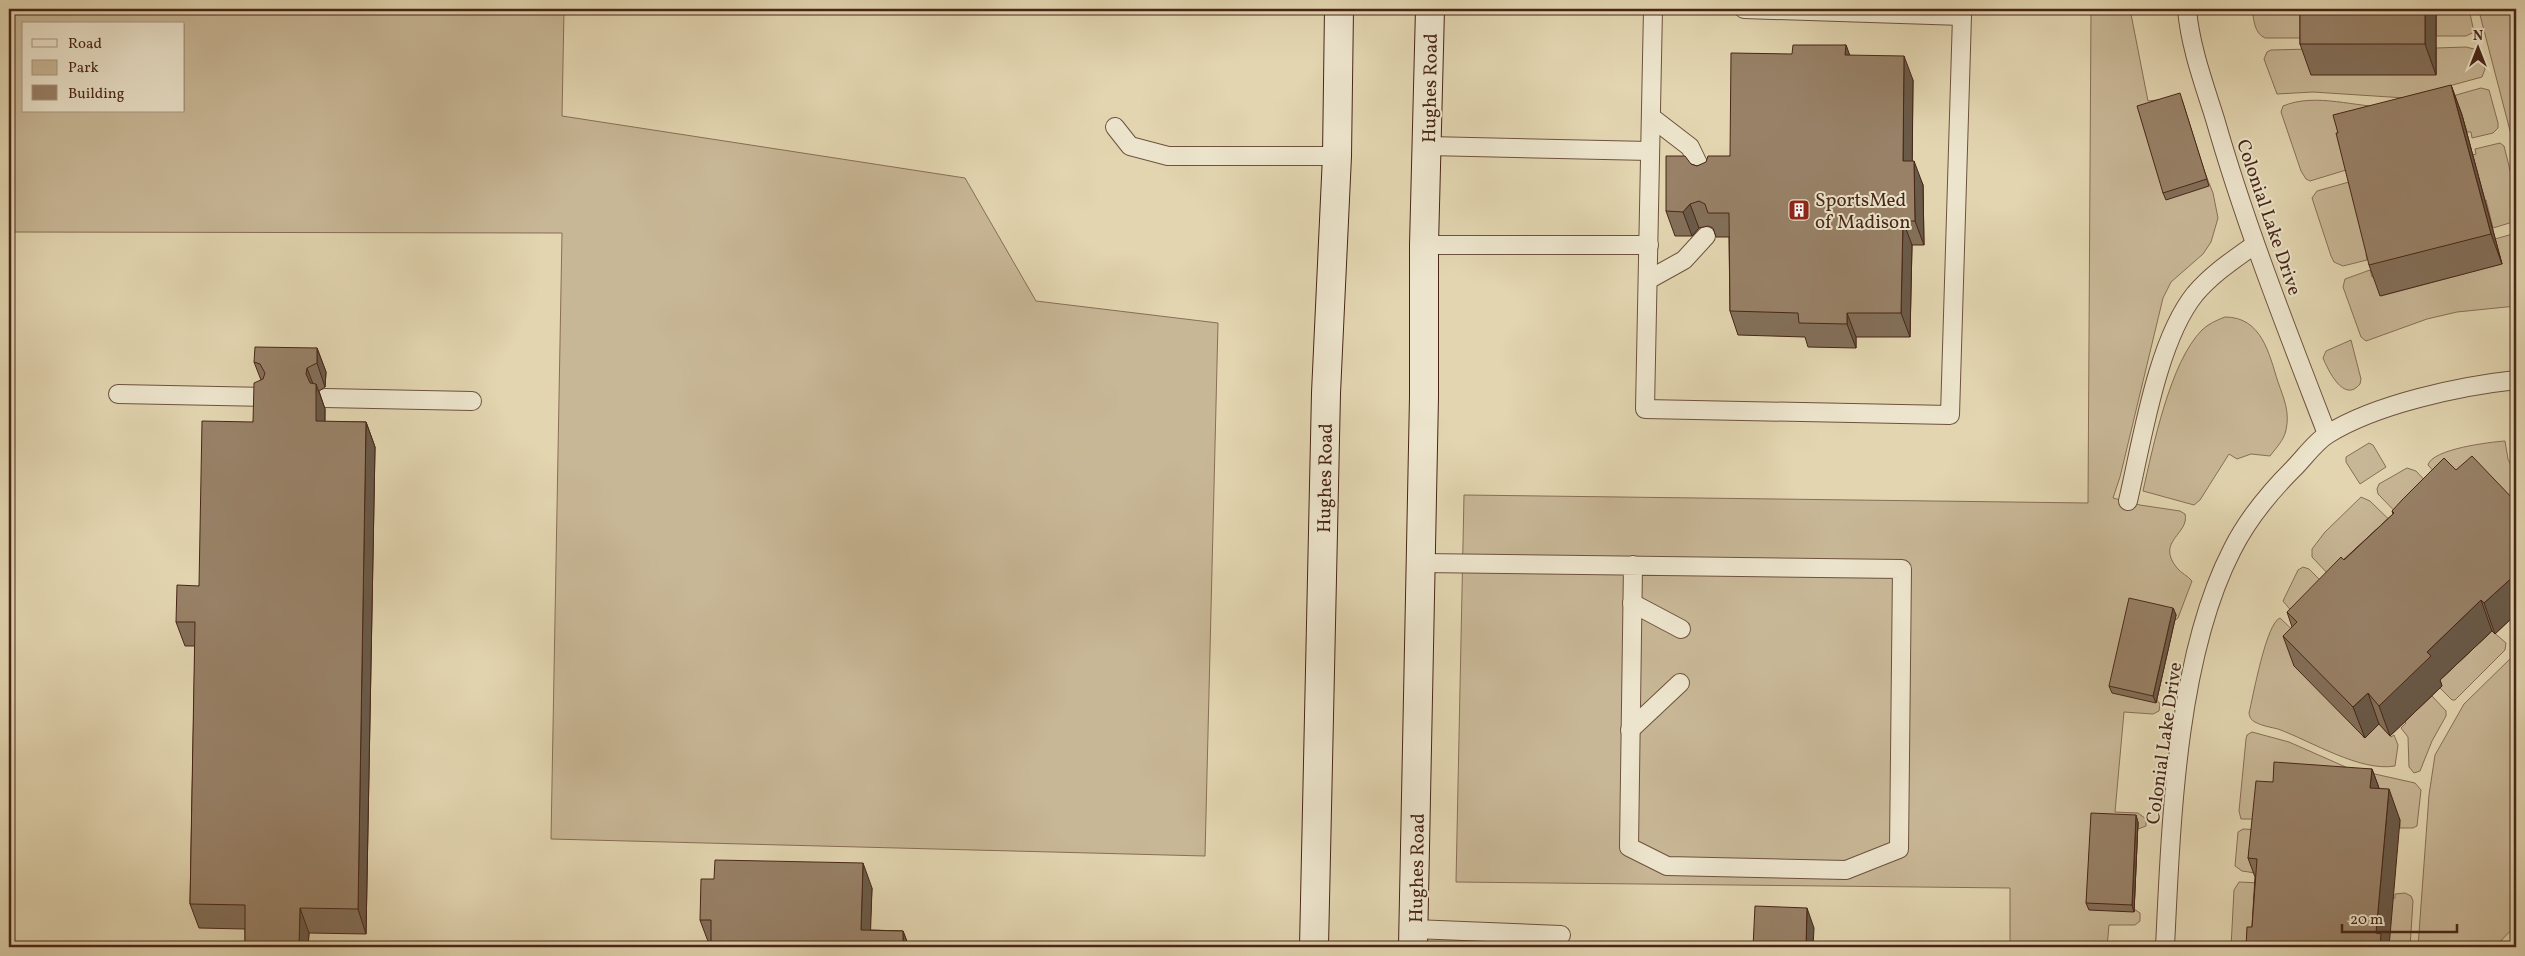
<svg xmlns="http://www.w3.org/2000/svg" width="2525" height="956" font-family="Vollkorn,serif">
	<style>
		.green { fill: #c8b796; stroke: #886e56; fill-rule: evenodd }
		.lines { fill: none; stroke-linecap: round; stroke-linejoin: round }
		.lane-casing { stroke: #6e523d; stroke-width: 20 }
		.secondary-casing { stroke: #482617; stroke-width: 30 }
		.lane { stroke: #ece4cc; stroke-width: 18 }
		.secondary { stroke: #ece4cc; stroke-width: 28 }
		.wall { fill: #836f59; stroke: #482617 }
		.shaded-wall { fill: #6a5a48; stroke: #482617 }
		.building { fill: #988167; stroke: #482617 }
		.labels { text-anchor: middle; stroke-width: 4; stroke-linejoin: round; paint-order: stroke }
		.street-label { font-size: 19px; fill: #482617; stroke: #ece4cc }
		.poi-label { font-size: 19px; fill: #482617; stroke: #ece4cc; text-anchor: start }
	</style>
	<rect width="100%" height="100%" fill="#e2d5b0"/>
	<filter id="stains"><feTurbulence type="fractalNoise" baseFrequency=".004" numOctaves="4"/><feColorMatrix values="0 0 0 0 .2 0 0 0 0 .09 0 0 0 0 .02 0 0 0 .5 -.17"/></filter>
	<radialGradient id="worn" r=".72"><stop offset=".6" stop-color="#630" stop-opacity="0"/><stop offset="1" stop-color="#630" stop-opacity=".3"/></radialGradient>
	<g class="green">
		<path d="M9 9H564L562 116 965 178 1036 301 1218 323 1205 856 551 839 562 233 9 232ZM24 24H184V111H24Z"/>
		<path d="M2091 9H2130L2148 101 2175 98 2213 193 2218 218 2211 242 2203 254 2171 282 2163 298 2120 477 2113 498 2140 505 2180 511 2185 514C2190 534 2155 541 2177 568 2181 573 2188 576 2192 581L2178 618 2174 621 2156 703 2157 700 2160 704 2159 711 2153 714 2124 712 2115 812 2138 813 2146 819V826L2138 829V822L2134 912V909L2140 913V921L2135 925H2109L2107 947H2010V888L1456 882 1464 495 2088 503Z"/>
		<path d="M2252 9H2311V38H2265C2254 33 2254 20 2252 9Z"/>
		<path d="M2424 9H2469L2474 32 2466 36H2436V10Z"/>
		<path d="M2478 9H2516V154L2479 11Z"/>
		<path d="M2466 47 2478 50 2485 69 2482 77 2405 98 2313 92 2277 94 2264 59 2267 52 2271 50 2311 49 2436 74V48Z"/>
		<path d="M2481 88 2489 90 2498 123V128L2493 133 2472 138 2471 132H2467L2462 116 2346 170 2310 181 2306 179 2301 171 2281 112 2283 106C2316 92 2357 108 2390 107 2422 107 2451 96 2481 88Z"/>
		<path d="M2500 143 2504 146 2516 194V221L2493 228 2486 200 2473 203 2472 155 2476 154 2475 149Z"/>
		<path d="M2349 182 2370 252 2366 254 2367 260 2343 266 2334 262 2331 256 2312 198 2317 191Z"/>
		<path d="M2516 233V306L2457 312 2427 319 2366 341 2361 337 2343 287 2345 279 2370 270 2372 277H2376L2381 296 2501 264 2495 239Z"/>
		<path d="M2225 317C2262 317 2269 354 2278 382 2284 399 2290 412 2286 430 2284 440 2276 448 2270 456L2251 454 2237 459 2229 454 2200 500 2194 505 2143 491C2153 447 2170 362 2202 330 2208 324 2217 320 2225 317Z"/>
		<path d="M2351 340 2361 379 2360 384C2344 404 2328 370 2323 358L2326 351Z"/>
		<path d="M2505 441 2508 459 2516 476V521L2452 492 2428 465C2432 449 2490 442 2505 441Z"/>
		<path d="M2369 443 2373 445 2386 467 2360 484 2346 462V457Z"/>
		<path d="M2407 468 2416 471 2443 500 2413 530 2378 494 2377 489 2379 484Z"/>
		<path d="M2361 497 2370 501 2407 537 2347 594 2312 557V549L2325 532Z"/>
		<path d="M2303 567 2309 569 2340 600 2307 630 2283 601 2298 570Z"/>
		<path d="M2280 618 2300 637 2364 738 2379 724 2391 737 2394 735 2398 745 2395 766C2360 772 2311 741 2278 729 2270 727 2262 726 2255 722 2251 720 2250 718 2249 713 2253 697 2266 623 2280 618Z"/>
		<path d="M2491 630 2506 643 2505 650 2455 700H2452L2440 688 2438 682Z"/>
		<path d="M2516 653V925L2495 947H2418L2429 795 2435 755 2464 704Z"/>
		<path d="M2432 696 2446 711V716L2432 741 2420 771 2414 773 2409 767 2408 737 2401 728 2406 723 2403 719Z"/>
		<path d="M2252 732 2289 742 2348 768 2415 783 2421 790 2417 826 2413 828H2400V820L2241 819 2239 811 2246 739 2247 735Z"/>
		<path d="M2243 829 2263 830 2262 874 2242 871 2235 866 2238 832Z"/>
		<path d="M2239 882 2261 883 2264 947H2231L2234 890Z"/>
		<path d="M2405 893 2411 896 2413 901 2410 947H2388L2390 898H2395V894Z"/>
	</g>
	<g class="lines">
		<g class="lane-casing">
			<g id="lane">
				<path d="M1653 9 1645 409 1950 415 1962 16 1744 9"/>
				<path d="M2187 9C2190 46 2204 84 2215 119 2246 227 2287 330 2327 434"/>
				<path d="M1651 117 1690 147 1706 180"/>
				<path d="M1115 127 1130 146 1168 156H1337"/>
				<path d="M1428 146 1650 151"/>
				<path d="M1424 245H1649"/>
				<path d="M1648 280 1684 260 1706 236"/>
				<path d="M118 394 263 397"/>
				<path d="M325 398 472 401"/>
				<path d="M2128 501C2142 441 2157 341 2195 294 2212 274 2233 260 2254 245"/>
				<path d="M1421 563 1902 569 1899 849 1846 870 1667 866 1629 847 1633 565"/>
				<path d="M1632 603 1681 629"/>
				<path d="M1630 730 1680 683"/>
				<path d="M1414 929 1561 935"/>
				<path d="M2165 947C2171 825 2176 659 2232 550 2247 520 2270 492 2293 469 2304 458 2315 442 2328 434 2376 404 2460 386 2516 380"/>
			</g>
		</g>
		<g class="secondary-casing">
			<g id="secondary">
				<path d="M1314 947 1326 393 1337 156 1339 9"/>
				<path d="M1413 947 1424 397V245L1430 9"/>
			</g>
		</g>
		<use href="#lane" class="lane"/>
		<use href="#secondary" class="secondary"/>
	</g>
	<g class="wall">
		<path d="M2300 9H2436V75H2311L2300 44Z"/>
		<path d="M1846 45 1849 55 1913 80 1912 161 1923 185 1924 245H1912L1910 337H1856V348L1808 347 1805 337 1738 335 1730 311 1729 237H1716L1713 228 1708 226 1699 228 1692 236H1675L1666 211 1691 164 1697 166 1730 156 1792 54Z"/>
		<path d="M2451 85 2462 115 2502 264 2380 296 2369 265Z"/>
		<path d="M2182 100 2209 186 2166 200 2163 193Z"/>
		<path d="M317 348 326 372 325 387 319 391 325 409V422H366L375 447 366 934 309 933 308 947H245V929L199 928 190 904 195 646H185L176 622 199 586 253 422 261 380 254 362Z"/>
		<path d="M2456 470 2516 502V614L2495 634 2492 631 2440 680 2442 686 2390 736 2379 724 2365 738 2294 666 2283 636 2292 627 2287 612 2393 514 2392 511Z"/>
		<path d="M2173 608 2176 615 2156 703 2112 693 2109 686Z"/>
		<path d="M2372 769 2379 788 2400 820 2252 927 2255 877 2248 858 2273 782Z"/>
		<path d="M2138 822 2134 912 2089 910 2086 903Z"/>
		<path d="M872 888 870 930 903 931 909 947 709 944 700 920Z"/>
	</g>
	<g class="shaded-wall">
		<path d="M2425 9H2436V75L2425 44Z"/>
		<path d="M1846 45 1855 69 1845 55Z"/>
		<path d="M1904 56 1913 80 1912 185 1903 161Z"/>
		<path d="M2451 85 2462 115 2502 264 2491 234Z"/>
		<path d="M1914 161 1923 185 1924 245 1915 221Z"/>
		<path d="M1690 204 1699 228 1692 236 1683 212Z"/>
		<path d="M1903 221 1912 245 1910 337 1901 313Z"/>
		<path d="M1847 313 1856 337V348L1847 324Z"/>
		<path d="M317 348 326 372 325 387 317 363Z"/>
		<path d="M307 368 316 392V384L325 409 324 446 316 421 306 374Z"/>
		<path d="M366 422 375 447 366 934 358 909Z"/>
		<path d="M2516 574V614L2495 634 2484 603Z"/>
		<path d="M2481 600 2492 631 2440 680 2442 686 2390 736 2379 706 2427 652Z"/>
		<path d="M2173 608 2176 615 2156 703 2153 696Z"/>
		<path d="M2368 693 2379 724 2365 738 2353 707Z"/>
		<path d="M2372 769 2383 799 2370 788Z"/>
		<path d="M2389 789 2400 820 2389 947H2380L2376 933Z"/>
		<path d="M2136 815 2138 822 2134 912 2132 905Z"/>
		<path d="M863 863 872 888 870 947 861 930Z"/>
		<path d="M300 908 309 933 308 947H299Z"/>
		<path d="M1807 908 1814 928 1813 947H1806Z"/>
		<path d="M903 931 909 947 903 946Z"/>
	</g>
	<g class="building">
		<rect x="2300" y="9" width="125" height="35"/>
		<path d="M1793 45H1846L1845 55 1904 56 1903 161H1914L1915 221H1903L1901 313H1847V324L1799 323 1798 313 1730 311 1729 213H1708L1705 204 1699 201 1690 204 1683 212 1666 211V156H1685L1691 164 1697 166 1706 162 1708 156H1730L1731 53 1792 54Z"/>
		<path d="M2451 85 2491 234 2369 265 2336 133H2338L2333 115Z"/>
		<path d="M2180 93 2207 179 2163 193 2137 106Z"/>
		<path d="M255 347 317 348V363L307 368 306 374 310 383 316 384V421L366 422 358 909 300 908 299 947H245V905L190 904 195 622H176L177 585 199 586 202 421 253 422 254 383 263 379 265 373 260 364 254 362Z"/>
		<path d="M2472 456 2516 502V574L2484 603 2481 600 2427 652 2431 656 2379 706 2368 693 2353 707 2283 636 2297 622 2287 612 2341 557 2344 560 2394 513 2392 511 2402 500 2444 458 2456 470Z"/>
		<path d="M2129 598 2173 608 2153 696 2109 686Z"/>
		<path d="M2274 762 2372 769 2370 788 2389 789 2376 933 2381 934 2380 947H2246L2247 927H2252L2257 859 2248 858 2256 781 2273 782Z"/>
		<path d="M2091 813 2136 815 2132 905 2086 903Z"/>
		<path d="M715 860 863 863 861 930 903 931V946L923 947H711V920H700L701 879H714Z"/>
		<path d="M1755 906 1807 908 1806 947H1753Z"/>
	</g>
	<defs>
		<g id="building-square" transform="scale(1.125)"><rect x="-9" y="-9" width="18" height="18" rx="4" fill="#8f2418" stroke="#ece4cc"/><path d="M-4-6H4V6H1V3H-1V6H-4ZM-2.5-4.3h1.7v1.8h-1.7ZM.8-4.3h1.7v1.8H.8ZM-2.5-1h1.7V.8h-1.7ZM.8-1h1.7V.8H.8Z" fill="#fff"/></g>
	</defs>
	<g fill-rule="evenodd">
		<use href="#building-square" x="1799" y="210"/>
	</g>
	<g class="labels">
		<g class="street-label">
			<text transform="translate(1429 88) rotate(-89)" y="7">Hughes Road</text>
			<text transform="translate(2270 217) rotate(71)" y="7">Colonial Lake Drive</text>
			<text transform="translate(1324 478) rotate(-89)" y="7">Hughes Road</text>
			<text transform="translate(2163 743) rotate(-82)" y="7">Colonial Lake Drive</text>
			<text transform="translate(1416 868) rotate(-89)" y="7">Hughes Road</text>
		</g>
		<g class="poi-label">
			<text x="1815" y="206">SportsMed<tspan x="1815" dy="22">of Madison</tspan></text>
		</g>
	</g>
	<rect width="2525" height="956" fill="none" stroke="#e2d5b0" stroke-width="30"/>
	<rect x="10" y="10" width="2505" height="936" fill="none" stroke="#482617" stroke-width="2.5"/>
	<rect x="15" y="15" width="2495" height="926" fill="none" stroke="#482617"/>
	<rect x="22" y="22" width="162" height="90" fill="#ece4cc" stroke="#aa9884"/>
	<rect x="32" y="39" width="25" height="8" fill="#ece4cc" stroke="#aa9884"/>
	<text x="68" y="48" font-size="15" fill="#482617">Road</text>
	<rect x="32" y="60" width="25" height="15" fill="#c8b796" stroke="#aa9884"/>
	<text x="68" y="72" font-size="15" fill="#482617">Park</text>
	<rect x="32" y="85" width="25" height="15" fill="#988167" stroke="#aa9884"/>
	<text x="68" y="98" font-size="15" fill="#482617">Building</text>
	<g transform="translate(2478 48)" stroke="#ece4cc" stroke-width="4" paint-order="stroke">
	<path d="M0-4L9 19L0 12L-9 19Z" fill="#482617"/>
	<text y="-8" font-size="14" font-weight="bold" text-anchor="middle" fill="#482617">N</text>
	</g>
	<path d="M2342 924v8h115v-8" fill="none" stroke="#482617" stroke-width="2.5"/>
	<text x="2350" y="924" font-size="15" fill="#482617" stroke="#ece4cc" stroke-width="4" paint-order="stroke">20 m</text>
	<rect width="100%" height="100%" filter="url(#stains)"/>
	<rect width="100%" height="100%" fill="url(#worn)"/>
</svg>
